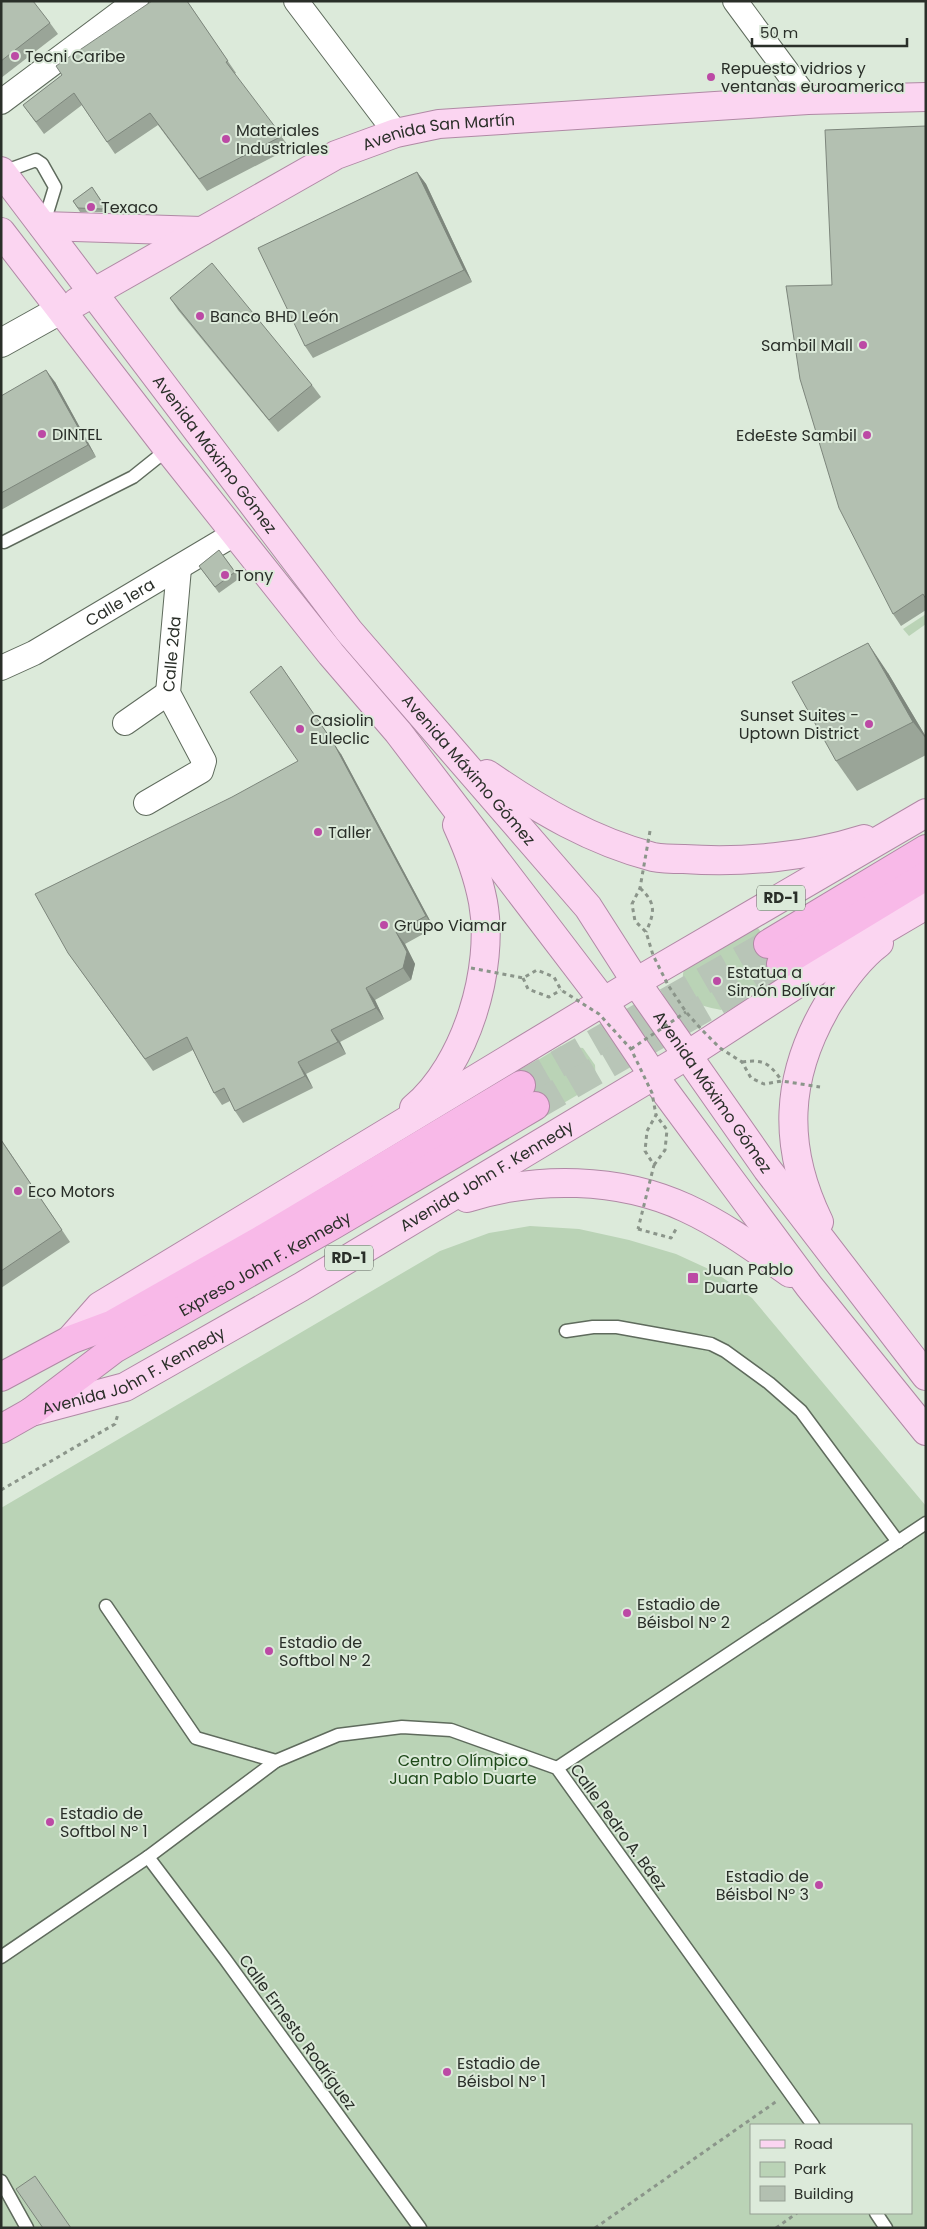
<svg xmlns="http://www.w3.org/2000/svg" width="927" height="2229" font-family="Poppins,sans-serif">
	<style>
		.green { fill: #bad3b6; fill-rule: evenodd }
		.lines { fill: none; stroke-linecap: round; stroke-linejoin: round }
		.highway-tunnel { stroke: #b8c5b7; stroke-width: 28; stroke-dasharray: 28 14; stroke-linecap: butt }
		.lane-casing { stroke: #5f6b5d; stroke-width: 15 }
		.street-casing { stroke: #5f6b5d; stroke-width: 26 }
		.secondary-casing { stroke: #5f6b5d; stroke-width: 30 }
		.primary-casing { stroke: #b089a5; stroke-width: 30 }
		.highway-casing { stroke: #b089a5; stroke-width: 30 }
		.path { stroke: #8b958a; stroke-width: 3; stroke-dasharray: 4 4; stroke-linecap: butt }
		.lane { stroke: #fff; stroke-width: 12 }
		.street { stroke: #fff; stroke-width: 24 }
		.secondary { stroke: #fff; stroke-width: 28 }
		.primary { stroke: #fbd5f1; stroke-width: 28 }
		.highway { stroke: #f8b9e8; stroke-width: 28 }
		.path-bridge { stroke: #8b958a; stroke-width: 3; stroke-dasharray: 4 4; stroke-linecap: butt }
		.wall { fill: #9aa598 }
		.shaded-wall { fill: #7d867c }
		.building { fill: #b3c0b1; stroke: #7d867c }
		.poi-dot { fill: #bc4aa5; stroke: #dceada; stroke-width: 2 }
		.labels { text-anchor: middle; stroke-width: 4; stroke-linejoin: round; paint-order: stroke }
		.shield { fill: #dceada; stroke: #5f675e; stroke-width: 1 }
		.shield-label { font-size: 15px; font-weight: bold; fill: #2a2f29 }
		.poi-label { font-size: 16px; fill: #2a2f29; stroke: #dceada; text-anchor: start }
		.street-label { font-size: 16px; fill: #2a2f29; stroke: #dceada }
		.park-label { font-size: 16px; fill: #1e4919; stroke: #dceada }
	</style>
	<rect width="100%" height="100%" fill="#dceada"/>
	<g class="green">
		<path d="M926 614V624L909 636 903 629Z"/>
		<path d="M756 925 786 970 721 1010C693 1005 678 999 684 968Z"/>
		<path d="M561 1046 583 1048 595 1065 596 1084 545 1114 520 1071Z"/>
		<path d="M530 1226 579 1229 629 1240 676 1254 713 1271 752 1298 926 1506V2228H1V1508L440 1251 489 1233ZM751 2125H911V2213H751Z"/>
	</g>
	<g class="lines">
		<g class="highway-tunnel">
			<path d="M521 1085 768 944"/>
			<path d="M535 1106 781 964"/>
		</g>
		<g class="lane-casing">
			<g id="lane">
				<path d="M3 172 36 160 42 164 55 187 43 226"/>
				<path d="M4 542 133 477 168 449"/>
				<path d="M566 1331 593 1327H617L695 1341 711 1344 725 1351 769 1383 801 1411 898 1542"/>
				<path d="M106 1606 196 1738 276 1761"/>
				<path d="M557 1768 926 1523"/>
				<path d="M148 1857 225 1959 420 2228"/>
				<path d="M1 1957 148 1857 276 1761 338 1735 402 1727 451 1730 557 1768 813 2125"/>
				<path d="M1 2181 27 2228"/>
				<path d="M876 2213 886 2228"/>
			</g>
		</g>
		<g class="street-casing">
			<g id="street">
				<path d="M296 1 396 133"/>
				<path d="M735 1 808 100"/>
				<path d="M1 102 136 1"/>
				<path id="s1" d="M1 668 34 653 236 533"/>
				<path d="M125 723 168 693"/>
				<path id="s2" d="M146 803 201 771 204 761 168 693 179 568"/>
			</g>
		</g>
		<g class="secondary-casing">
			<path id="secondary" d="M1 343 62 309"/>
		</g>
		<g class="primary-casing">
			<g id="primary">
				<path id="s3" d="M1 171 349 631 588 907 636 982 767 1169 926 1376"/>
				<path d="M43 226 202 231"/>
				<path d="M1 232 168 449 331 654 398 732 604 1002 653 1075 809 1286 926 1431"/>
				<path id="s4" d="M77 302 336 155 396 133 439 124 808 100 926 97"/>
				<path d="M487 774C539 810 592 841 653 857 663 859 674 859 684 859 743 863 807 857 864 839"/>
				<path d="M414 1108C466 1065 495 968 483 902 478 876 468 849 457 825"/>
				<path d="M467 1198C536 1176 619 1177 686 1208 723 1225 757 1250 790 1273"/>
				<path d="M819 1222C782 1146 785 1077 828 1004 841 983 859 958 879 943"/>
				<path d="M70 1340 100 1306 636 982 926 813"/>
				<path id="s5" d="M31 1412 125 1387 301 1287 686 1056 846 952 926 905"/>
			</g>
		</g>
		<g class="highway-casing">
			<g id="highway">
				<path d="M768 944 926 849"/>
				<path d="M781 964 926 876"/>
				<path d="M1 1377 70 1340 113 1324 268 1236 521 1085"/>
				<path id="s6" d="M1 1429 31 1412 114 1349 333 1225 535 1106"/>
			</g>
		</g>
		<g class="path">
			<path d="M640 888C656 903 655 912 646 932"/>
			<path d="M638 1229 671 1238 676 1229"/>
			<path d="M1 1490 115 1424 118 1414"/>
			<path d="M595 2228 777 2101"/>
			<path d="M776 2228 797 2213"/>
		</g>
		<use href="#lane" class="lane"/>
		<use href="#street" class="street"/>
		<use href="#secondary" class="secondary"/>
		<use href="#primary" class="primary"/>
		<use href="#highway" class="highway"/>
		<g class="path-bridge">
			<path d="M650 831 640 888 632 904 635 921 646 932 653 955 668 985 686 1012 702 1030 720 1048 742 1062 751 1078 764 1084 782 1081 820 1087"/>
			<path d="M471 968 523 978 537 970 554 977 561 990 599 1014 631 1049 652 1093 656 1115 647 1131 645 1151 654 1165 638 1229"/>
			<path d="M523 978 528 989 549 997 561 990"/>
			<path d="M631 1049 686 1012"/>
			<path d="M742 1062C764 1059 769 1063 782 1081"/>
			<path d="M654 1165 665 1150 667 1130 656 1115"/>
		</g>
	</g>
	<g class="wall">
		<path d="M1 1 50 23 58 34 1 78Z"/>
		<path d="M187 1 236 73 234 74 290 148 207 191 158 125 115 154 82 105 44 134 23 105 62 75Z"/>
		<path d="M926 126V610L901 626 893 614 832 285Z"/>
		<path d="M417 172 426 184 472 282 313 358 305 346Z"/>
		<path d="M92 187 108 210 104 212H80L73 201Z"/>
		<path d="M170 298 312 385 321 397 278 432 178 310Z"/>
		<path d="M55 382 96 457 1 510V396Z"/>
		<path d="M219 550 240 578 219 593 199 566Z"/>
		<path d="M888 673 926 737V755L857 791 836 761Z"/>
		<path d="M341 754 434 928 405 944 415 964 411 980 375 1000 384 1019 340 1042 346 1054 306 1074 313 1088 243 1123 235 1111 230 1101 222 1105 214 1093 193 1050 153 1071 68 953Z"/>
		<path d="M1 1139 70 1242 1 1288Z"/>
	</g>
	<g class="shaded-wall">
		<path d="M417 172 426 184 472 282 464 270Z"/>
		<path d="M46 370 55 382 96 457 88 445Z"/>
		<path d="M868 643 888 673 926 737V739L913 722Z"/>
		<path d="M281 666 341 754 434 928 426 916Z"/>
		<path d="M396 932 405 944 415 964 411 980 403 968Z"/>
		<path d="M366 988 375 1000 384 1019 376 1008Z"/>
		<path d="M331 1030 340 1042 346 1054 338 1042Z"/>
		<path d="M298 1062 306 1074 313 1088 305 1076Z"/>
	</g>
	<g class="building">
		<path d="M1 1H33L50 23 1 61Z"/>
		<path d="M152 1H187L228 61 226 62 282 136 199 179 150 113 107 142 74 93 36 122 23 105 62 75 56 66Z"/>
		<path d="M926 126V599L923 594 893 614 839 508 800 379 786 286 832 285 825 130Z"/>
		<path d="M417 172 464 270 305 346 258 248Z"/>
		<path d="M92 187 105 207 102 209 78 208 73 201Z"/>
		<path d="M212 263 312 385 269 420 170 298Z"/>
		<path d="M46 370 88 445 1 493V396Z"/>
		<path d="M219 550 235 572 215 587 199 566Z"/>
		<path d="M868 643 913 722 836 761 792 682Z"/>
		<path d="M281 666 333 742 426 916 396 932 407 952 403 968 366 988 376 1008 331 1030 338 1042 298 1062 305 1076 235 1111 224 1088 214 1093 187 1037 145 1059 68 953 35 894 232 797 298 761 250 692Z"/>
		<path d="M1 1140 62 1230 1 1271Z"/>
		<path d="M35 2176 71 2228H43L16 2189Z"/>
	</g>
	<g class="poi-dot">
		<circle cx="15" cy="56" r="5"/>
		<circle cx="711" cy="77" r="5"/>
		<circle cx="226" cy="139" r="5"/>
		<circle cx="91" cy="207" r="5"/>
		<circle cx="200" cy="316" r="5"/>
		<circle cx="863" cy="345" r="5"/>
		<circle cx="42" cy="434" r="5"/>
		<circle cx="867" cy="435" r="5"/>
		<circle cx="225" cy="575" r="5"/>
		<circle cx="869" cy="724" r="5"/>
		<circle cx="300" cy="729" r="5"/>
		<circle cx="318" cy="832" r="5"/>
		<circle cx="384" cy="925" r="5"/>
		<circle cx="717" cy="981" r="5"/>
		<circle cx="18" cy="1191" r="5"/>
		<rect x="687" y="1272" width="12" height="12" rx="2.5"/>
		<circle cx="627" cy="1613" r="5"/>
		<circle cx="269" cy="1651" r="5"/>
		<circle cx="50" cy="1822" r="5"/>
		<circle cx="819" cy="1885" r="5"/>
		<circle cx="447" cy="2072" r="5"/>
	</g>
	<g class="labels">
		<g class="shield">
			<rect x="757" y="885.5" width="48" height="25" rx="4"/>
			<rect x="325" y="1245.5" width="48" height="25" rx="4"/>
		</g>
		<g class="shield-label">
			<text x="781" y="903">RD-1</text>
			<text x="349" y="1263">RD-1</text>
		</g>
		<g class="poi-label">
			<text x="25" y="62">Tecni Caribe</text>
			<text x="721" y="74">Repuesto vidrios y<tspan x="721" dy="18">ventanas euroamerica</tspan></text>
			<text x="236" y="136">Materiales<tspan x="236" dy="18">Industriales</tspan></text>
			<text x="101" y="213">Texaco</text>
			<text x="210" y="322">Banco BHD León</text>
			<text x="853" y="351" text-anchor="end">Sambil Mall</text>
			<text x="52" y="440">DINTEL</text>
			<text x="857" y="441" text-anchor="end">EdeEste Sambil</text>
			<text x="235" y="581">Tony</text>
			<text x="859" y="721" text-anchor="end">Sunset Suites -<tspan x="859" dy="18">Uptown District</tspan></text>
			<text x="310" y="726">Casiolin<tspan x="310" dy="18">Euleclic</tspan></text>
			<text x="328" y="838">Taller</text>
			<text x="394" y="931">Grupo Viamar</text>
			<text x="727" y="978">Estatua a<tspan x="727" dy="18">Simón Bolívar</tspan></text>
			<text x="28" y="1197">Eco Motors</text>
			<text x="704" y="1275">Juan Pablo<tspan x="704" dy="18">Duarte</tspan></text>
			<text x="637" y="1610">Estadio de<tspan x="637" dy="18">Béisbol Nº 2</tspan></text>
			<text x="279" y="1648">Estadio de<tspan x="279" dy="18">Softbol Nº 2</tspan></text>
			<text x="60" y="1819">Estadio de<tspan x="60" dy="18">Softbol Nº 1</tspan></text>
			<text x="809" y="1882" text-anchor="end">Estadio de<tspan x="809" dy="18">Béisbol Nº 3</tspan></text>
			<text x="457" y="2069">Estadio de<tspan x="457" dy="18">Béisbol Nº 1</tspan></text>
		</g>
		<g class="street-label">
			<text dy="6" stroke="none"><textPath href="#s4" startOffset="404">Avenida San Martín</textPath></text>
			<text dy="6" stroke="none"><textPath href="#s3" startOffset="355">Avenida Máximo Gómez</textPath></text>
			<text dy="6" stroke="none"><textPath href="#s1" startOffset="136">Calle 1era</textPath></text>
			<text dy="6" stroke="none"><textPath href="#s2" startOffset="190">Calle 2da</textPath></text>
			<text dy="6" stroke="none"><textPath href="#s3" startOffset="760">Avenida Máximo Gómez</textPath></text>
			<text dy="6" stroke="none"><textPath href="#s3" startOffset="1165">Avenida Máximo Gómez</textPath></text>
			<text dy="6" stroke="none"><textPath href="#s5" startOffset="516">Avenida John F. Kennedy</textPath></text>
			<text dy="6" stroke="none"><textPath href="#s6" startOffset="312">Expreso John F. Kennedy</textPath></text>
			<text dy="6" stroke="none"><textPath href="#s5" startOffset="111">Avenida John F. Kennedy</textPath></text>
			<text transform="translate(619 1827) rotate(54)" y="6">Calle Pedro A. Báez</text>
			<text transform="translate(298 2032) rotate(54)" y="6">Calle Ernesto Rodríguez</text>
		</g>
		<g class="park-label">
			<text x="463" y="1766">Centro Olímpico<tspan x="463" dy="18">Juan Pablo Duarte</tspan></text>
		</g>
	</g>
	<rect width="927" height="2229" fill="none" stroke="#2a2f29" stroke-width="5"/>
	<rect x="750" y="2124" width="162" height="90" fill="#dceada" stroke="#959f93"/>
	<rect x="760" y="2140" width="25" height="8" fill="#fbd5f1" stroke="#959f93"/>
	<text x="794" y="2149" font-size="15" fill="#2a2f29">Road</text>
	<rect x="760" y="2162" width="25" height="15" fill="#bad3b6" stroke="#959f93"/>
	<text x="794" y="2174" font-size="15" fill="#2a2f29">Park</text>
	<rect x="760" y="2186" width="25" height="15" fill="#b3c0b1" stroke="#959f93"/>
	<text x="794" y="2199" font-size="15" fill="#2a2f29">Building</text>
	<path d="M752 38v8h155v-8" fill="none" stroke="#2a2f29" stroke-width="2.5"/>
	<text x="760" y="38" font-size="15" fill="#2a2f29" stroke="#dceada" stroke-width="4" paint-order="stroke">50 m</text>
</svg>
